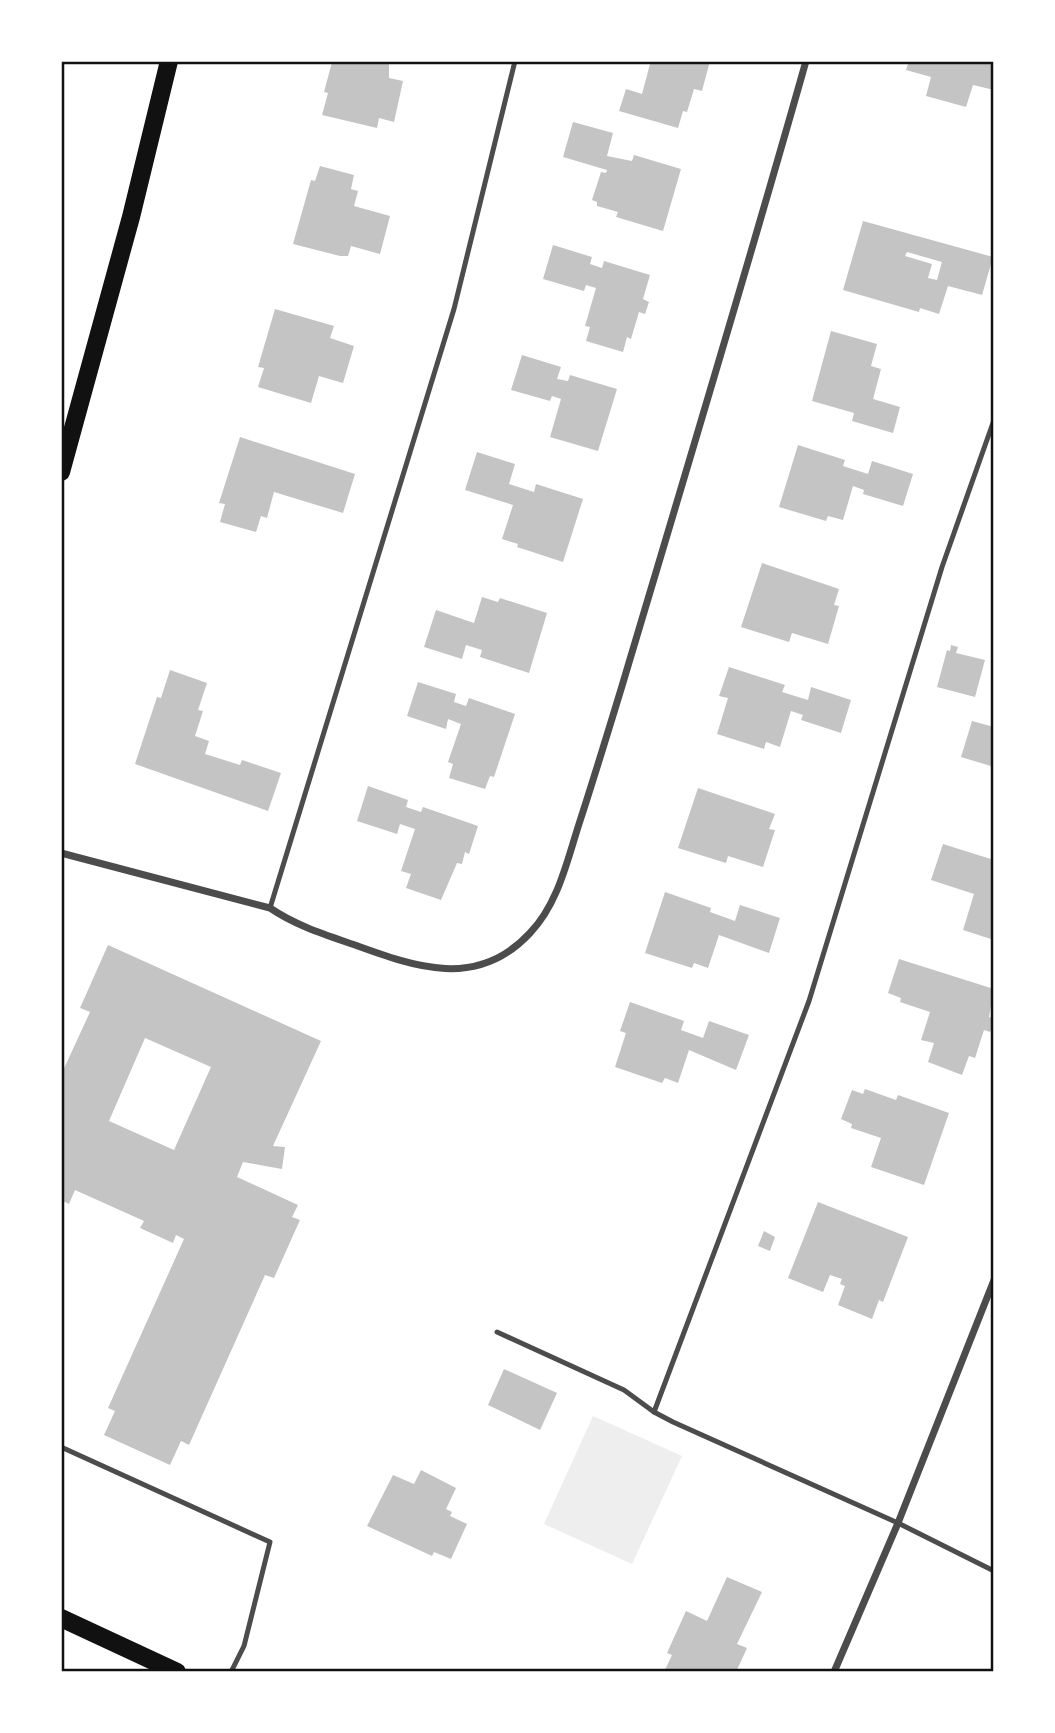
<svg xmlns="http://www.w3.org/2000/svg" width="1055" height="1733" font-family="Inter,sans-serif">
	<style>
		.green { fill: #eee }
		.building { fill: #c4c4c4; fill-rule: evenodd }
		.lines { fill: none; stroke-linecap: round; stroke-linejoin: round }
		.service { stroke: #4c4c4c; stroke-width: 5 }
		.minor { stroke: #4c4c4c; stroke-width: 7 }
		.primary { stroke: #111; stroke-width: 18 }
		.neatline { fill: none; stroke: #111; stroke-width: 2.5 }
	</style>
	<rect width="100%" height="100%" fill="#fff"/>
	<path class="green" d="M593 1416 682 1456 632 1564 544 1524Z"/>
	<g class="building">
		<path d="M389 61V78L403 81 394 122 379 118 377 128 322 115 328 93 324 92 332 62Z"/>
		<path d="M643 61H710L702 91 694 89 687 112 683 111 678 128 619 111 626 89 642 94 650 64Z"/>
		<path d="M909 61H994V90L973 85 966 107 926 96 931 77 906 70Z"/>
		<path d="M573 122 613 133 607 156 632 161 634 155 681 169 663 231 616 217 618 212 597 206V202L592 200 601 172 606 173 607 170 563 157Z"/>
		<path d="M320 166 354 175 351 189 358 191 354 206 390 216 380 254 351 246 348 256H340L293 244 311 180 315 181Z"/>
		<path d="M863 221 993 257 982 295 948 286 939 314 920 308 919 312 843 290ZM907 252 942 262 937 280 928 278 932 264 905 256Z"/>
		<path d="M553 245 592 257 590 264 602 268 604 261 650 275 643 299 649 302 645 314 639 312 631 339 627 337 623 352 586 341 590 327 585 326 596 288 586 285 584 291 543 279Z"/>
		<path d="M275 309 334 326 330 338 354 346 343 383 319 376 311 403 258 387 264 368 258 367Z"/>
		<path d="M831 331 877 344 871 366 881 369 873 399 900 407 893 433 852 421 854 413 812 401Z"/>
		<path d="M522 355 561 367 557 379 568 381 570 375 617 389 598 451 550 437 561 399 552 396 550 401 511 390Z"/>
		<path d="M240 437 355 474 343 513 274 492 267 518 261 516 256 532 220 522 225 504 219 503Z"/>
		<path d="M798 445 845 460 843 466 868 474 872 461 913 474 903 506 863 494 864 490 853 486 843 520 828 516 826 521 779 507Z"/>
		<path d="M477 452 515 464 509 484 534 492 536 484 583 499 563 562 517 547 518 544 502 539 513 505 465 490Z"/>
		<path d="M762 563 839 589 834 605 839 606 828 644 792 633 789 642 741 627Z"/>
		<path d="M482 597 498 602 500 598 547 613 529 673 480 657 482 650 466 645 462 659 424 647 436 610 474 623Z"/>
		<path d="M951 645 958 647 956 653 985 660 975 697 937 687 947 650 950 651Z"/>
		<path d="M729 667 785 685 782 692 808 700 811 687 851 700 841 733 801 720 803 715 791 711 780 747 766 742 764 749 717 734 728 698 719 696Z"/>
		<path d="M170 670 207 683 198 710 203 711 195 736 209 741 205 754 240 765 242 760 281 773 268 811 135 764 157 697 161 698Z"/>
		<path d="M418 682 456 694 454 702 466 706 469 698 515 714 494 777 490 776 485 789 449 778 453 764 448 762 461 724 448 719 446 729 407 716Z"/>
		<path d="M972 721 994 727V767L961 757Z"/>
		<path d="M368 786 408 800 406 807 421 812 423 807 478 826 469 854 465 852 462 864 457 863 441 900 406 888 411 874 401 871 415 829 400 824 397 834 357 821Z"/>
		<path d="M698 788 775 814 769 829 775 830 763 867 728 856 726 863 678 848Z"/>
		<path d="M943 844 994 860V940L963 930 974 894 931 880Z"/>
		<path d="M665 892 711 908 710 912 735 921 740 905 780 918 769 953 719 935 708 968 694 963 692 968 645 953Z"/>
		<path d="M108 945 321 1041 273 1146 285 1147 282 1169 243 1162 237 1177 298 1205 292 1217 300 1220 274 1278 265 1275 189 1445 181 1441 170 1465 104 1435 115 1411 108 1408 184 1239 176 1235 173 1243 140 1228 144 1221 75 1190 69 1204 61 1200V1075L90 1012 80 1008ZM145 1038 211 1067 174 1150 109 1121Z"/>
		<path d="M899 959 994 989 989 1017 994 1018V1023L990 1032 984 1030 975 1058 969 1056 962 1075 928 1062 934 1043 921 1040 930 1012 900 1002 901 998 888 993Z"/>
		<path d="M630 1002 684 1021 681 1030 703 1038 709 1021 749 1035 736 1070 689 1050 678 1083 665 1078 662 1083 615 1067 626 1033 620 1031Z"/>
		<path d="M865 1089 896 1100 898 1095 949 1113 924 1185 871 1167 881 1138 851 1128 852 1124 841 1119 852 1090 863 1094Z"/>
		<path d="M818 1202 908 1237 883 1302 879 1300 872 1319 838 1305 845 1286 840 1284 842 1279 830 1275 823 1292 788 1278Z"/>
		<path d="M764 1231 775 1237 770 1251 758 1246Z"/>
		<path d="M504 1369 557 1393 540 1430 488 1405Z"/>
		<path d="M421 1470 456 1488 446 1509 452 1512 450 1516 467 1524 451 1559 434 1552 432 1556 367 1526 393 1475 414 1484Z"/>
		<path d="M727 1577 762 1592 737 1644 747 1648 736 1672H664L672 1655 667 1653 686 1611 707 1621Z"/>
	</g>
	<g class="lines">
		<g class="service">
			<path d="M270 908 454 309 515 61"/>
			<path d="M497 1332 624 1390 654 1412 673 1422 898 1523 994 1571"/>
			<path d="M654 1412 809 1001 942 567 994 420"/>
			<path d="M61 1447 270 1542 244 1646 231 1672"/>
		</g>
		<g class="minor">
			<path d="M61 853 270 908C295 925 323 934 352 944 415 967 477 990 530 933 558 904 567 861 579 824 594 778 608 732 622 686 684 478 747 270 806 61"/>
			<path d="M834 1672 898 1523 994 1280"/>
		</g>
		<g class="primary">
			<path d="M61 472 131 217 169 61"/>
			<path d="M61 1618 177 1672"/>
		</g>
	</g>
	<rect width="1055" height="1733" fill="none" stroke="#ffffff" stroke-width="126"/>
	<rect x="63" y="63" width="929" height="1607" class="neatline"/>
</svg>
